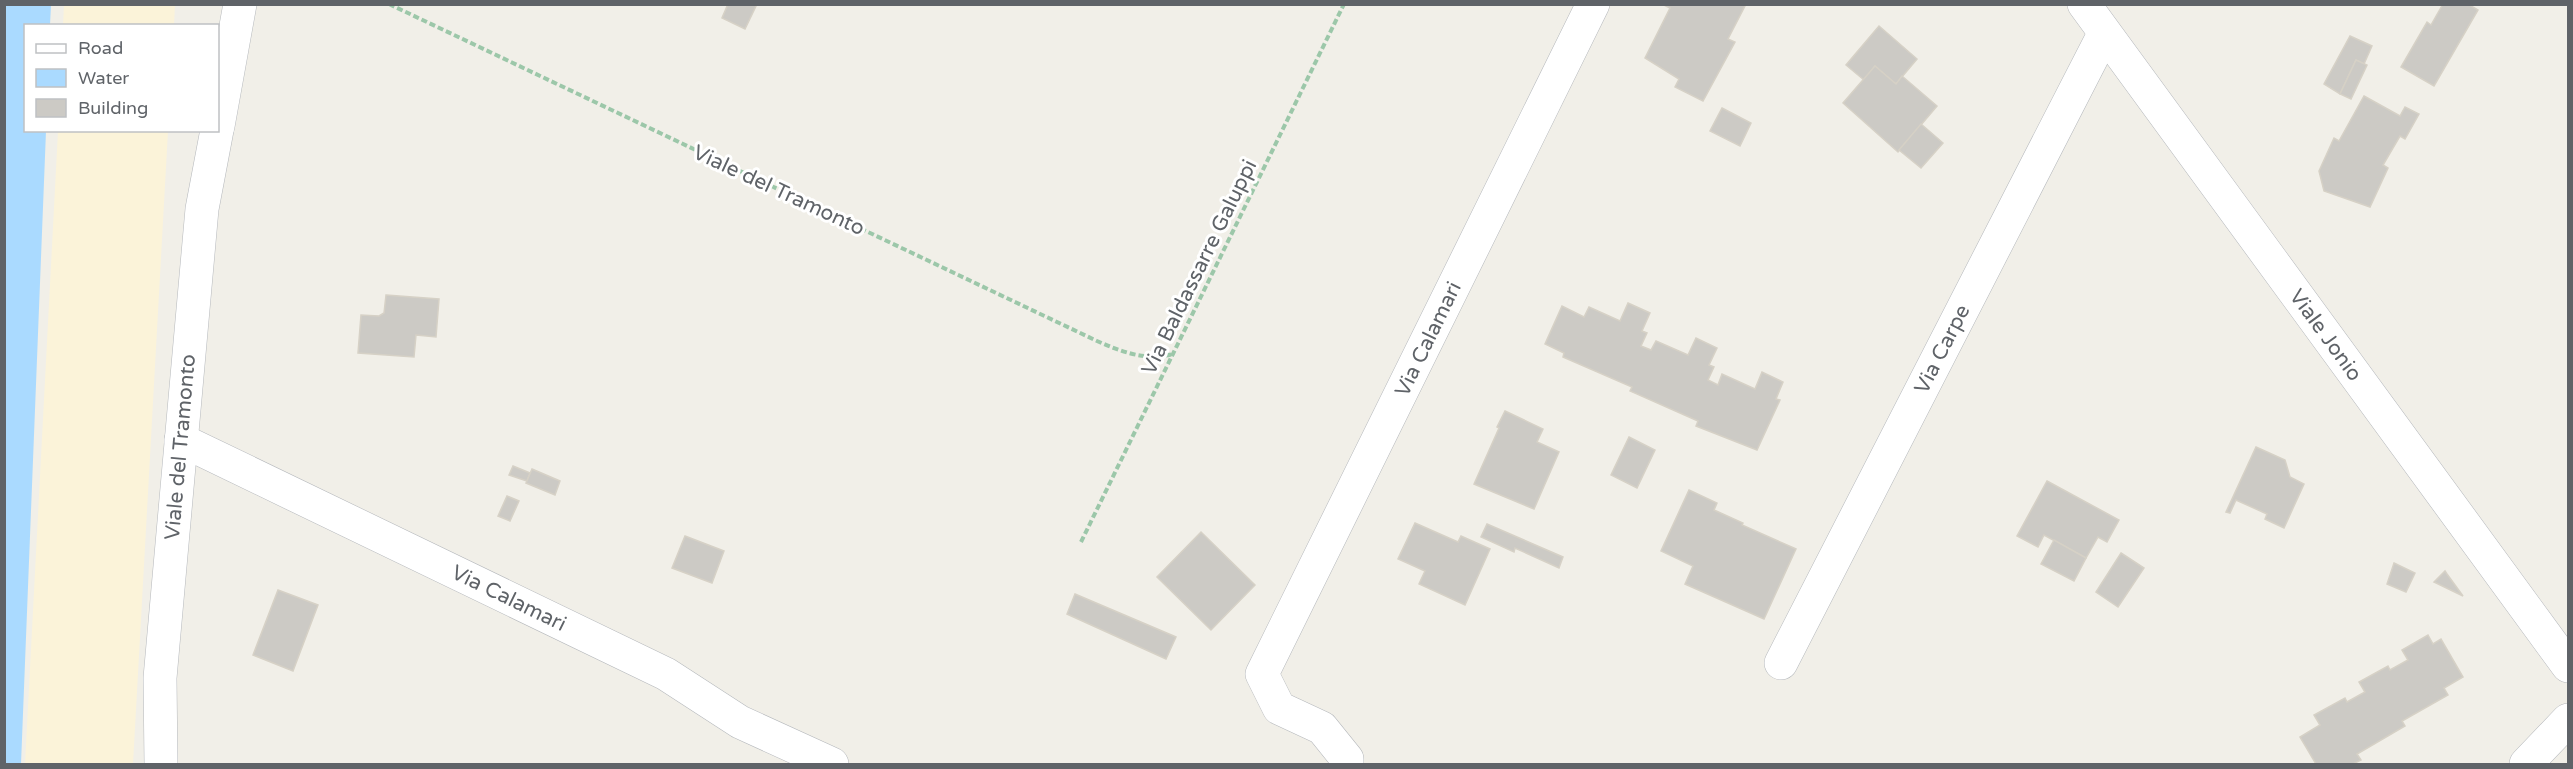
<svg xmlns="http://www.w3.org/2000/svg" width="2573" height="769" font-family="'Varela Round',sans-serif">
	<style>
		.sand { fill: #fbf3d9 }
		.water { fill: #aadaff }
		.building { fill: #cccac5; stroke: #d6d1c6; stroke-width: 1.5 }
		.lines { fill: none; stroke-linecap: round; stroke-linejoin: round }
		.minor-casing { stroke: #b5b8bc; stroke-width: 34 }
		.path { stroke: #9cc7a9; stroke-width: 4; stroke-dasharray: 6 3; stroke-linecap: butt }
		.minor { stroke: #fff; stroke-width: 33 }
		.labels { text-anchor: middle; stroke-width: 6; stroke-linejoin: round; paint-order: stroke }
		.street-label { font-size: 21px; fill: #5f6368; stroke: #fff }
	</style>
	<rect width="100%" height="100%" fill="#f1efe8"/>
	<g class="sand">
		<path d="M64 5H175L174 25H63Z"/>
		<path d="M58 131H168L133 764H25Z"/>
	</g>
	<path class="water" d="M4 5H51L50 25 26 26V130L46 131 21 764H4Z"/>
	<g class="building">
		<path d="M728 4H757L745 29 722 18Z"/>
		<path d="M1662 4H1746L1728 39 1735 42 1703 101 1675 87 1679 79 1645 58 1670 8Z"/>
		<path d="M2443 4H2468L2478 10 2434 86 2401 67 2427 22 2431 25Z"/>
		<path d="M1879 26 1917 59 1896 84 1875 66 1864 80 1846 65Z"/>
		<path d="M2350 36 2372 46 2364 64 2356 60 2340 94 2324 84Z"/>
		<path d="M2356 60 2367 65 2351 99 2340 94Z"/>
		<path d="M1875 66 1896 84 1902 76 1937 106 1898 152 1843 103Z"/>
		<path d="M2364 96 2400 116 2405 107 2419 114 2405 139 2400 136 2383 165 2388 168 2370 207 2324 191 2319 171 2334 138 2339 141Z"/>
		<path d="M1722 108 1751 123 1740 146 1710 131Z"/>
		<path d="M1921 124 1943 143 1921 168 1899 150Z"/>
		<path d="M386 295 439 299 436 337 416 335 414 357 358 353 361 315 379 316 384 313Z"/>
		<path d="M1628 303 1650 313 1642 331 1647 333 1641 346 1651 350 1656 341 1688 355 1696 338 1717 348 1709 365 1714 367 1708 380 1718 385 1722 374 1755 389 1762 372 1783 382 1776 399 1780 400 1757 450 1696 426 1698 421 1630 391 1632 387 1563 357 1564 353 1545 344 1562 306 1584 317 1589 307 1620 321Z"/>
		<path d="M1505 411 1543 429 1537 442 1559 452 1534 509 1474 484 1499 428 1497 427Z"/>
		<path d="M1629 437 1655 450 1637 488 1611 475Z"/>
		<path d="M2256 447 2285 460 2290 477 2304 484 2284 528 2265 519 2267 514 2236 500 2230 513 2226 512Z"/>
		<path d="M513 466 530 473 527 481 509 475Z"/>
		<path d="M532 469 560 481 555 495 526 483Z"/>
		<path d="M2047 481 2119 520 2107 542 2098 537 2086 558 2044 535 2038 547 2017 536Z"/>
		<path d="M1689 490 1717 503 1714 510 1743 523 1742 525 1796 549 1764 619 1685 584 1693 566 1661 551Z"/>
		<path d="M507 496 519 501 510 521 498 516Z"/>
		<path d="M1415 523 1458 542 1461 536 1490 549 1465 605 1419 584 1425 571 1398 559Z"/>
		<path d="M1487 524 1563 557 1559 568 1515 548 1514 552 1481 537Z"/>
		<path d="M1201 532 1255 585 1211 630 1157 577Z"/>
		<path d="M685 536 724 551 712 583 672 568Z"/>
		<path d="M2054 540 2086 558 2074 581 2041 564Z"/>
		<path d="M2121 553 2144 568 2118 607 2096 592Z"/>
		<path d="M2394 563 2415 573 2406 592 2387 584Z"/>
		<path d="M2445 571 2447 574 2463 596 2434 582Z"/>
		<path d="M278 590 318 605 293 671 253 655Z"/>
		<path d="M1075 594 1176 637 1166 659 1067 614Z"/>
		<path d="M2428 635 2433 644 2441 639 2463 677 2444 688 2448 695 2402 721 2405 726 2357 754 2361 760 2353 764H2316L2300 737 2320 725 2314 715 2345 698 2347 702 2365 692 2359 682 2388 666 2390 670 2408 660 2402 650Z"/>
	</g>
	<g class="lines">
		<g class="minor-casing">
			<g id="minor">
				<path d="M2084 4 2568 666"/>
				<path d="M218 126 240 4"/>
				<path d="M181 440 666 674 740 722 832 764"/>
				<path d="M1781 663 2104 34"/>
				<path d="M161 764 160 678 202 209 217 130"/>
				<path d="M1347 764V759L1322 728 1279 708 1262 674 1593 4"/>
				<path d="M2526 764 2568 720"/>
			</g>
		</g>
		<g class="path">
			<path d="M389 4 1097 341C1122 352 1145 361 1173 354"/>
			<path d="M1081 542 1344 4"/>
		</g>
		<use href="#minor" class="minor"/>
	</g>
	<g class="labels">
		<g class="street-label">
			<text transform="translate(779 190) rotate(25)" y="7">Viale del Tramonto</text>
			<text transform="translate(1199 267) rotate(-64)" y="7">Via Baldassarre Galuppi</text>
			<text transform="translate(2326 335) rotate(54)" y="7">Viale Jonio</text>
			<text transform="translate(1428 339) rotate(-64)" y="7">Via Calamari</text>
			<text transform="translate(1942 349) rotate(-63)" y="7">Via Carpe</text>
			<text transform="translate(180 447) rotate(-85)" y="7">Viale del Tramonto</text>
			<text transform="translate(509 598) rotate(26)" y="7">Via Calamari</text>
		</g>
	</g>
	<rect width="2573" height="769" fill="none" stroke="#5f6368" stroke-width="12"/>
	<rect x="24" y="24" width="195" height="108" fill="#ffffff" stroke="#bfc1c3" stroke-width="1.5"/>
	<rect x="36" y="44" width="30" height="9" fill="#ffffff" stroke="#bfc1c3" stroke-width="1.5"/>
	<text x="78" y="54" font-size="18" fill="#5f6368">Road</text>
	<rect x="36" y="69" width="30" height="18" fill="#aadaff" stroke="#bfc1c3" stroke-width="1.5"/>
	<text x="78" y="84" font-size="18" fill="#5f6368">Water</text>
	<rect x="36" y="99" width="30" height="18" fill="#cccac5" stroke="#bfc1c3" stroke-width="1.5"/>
	<text x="78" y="114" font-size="18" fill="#5f6368">Building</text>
</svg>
